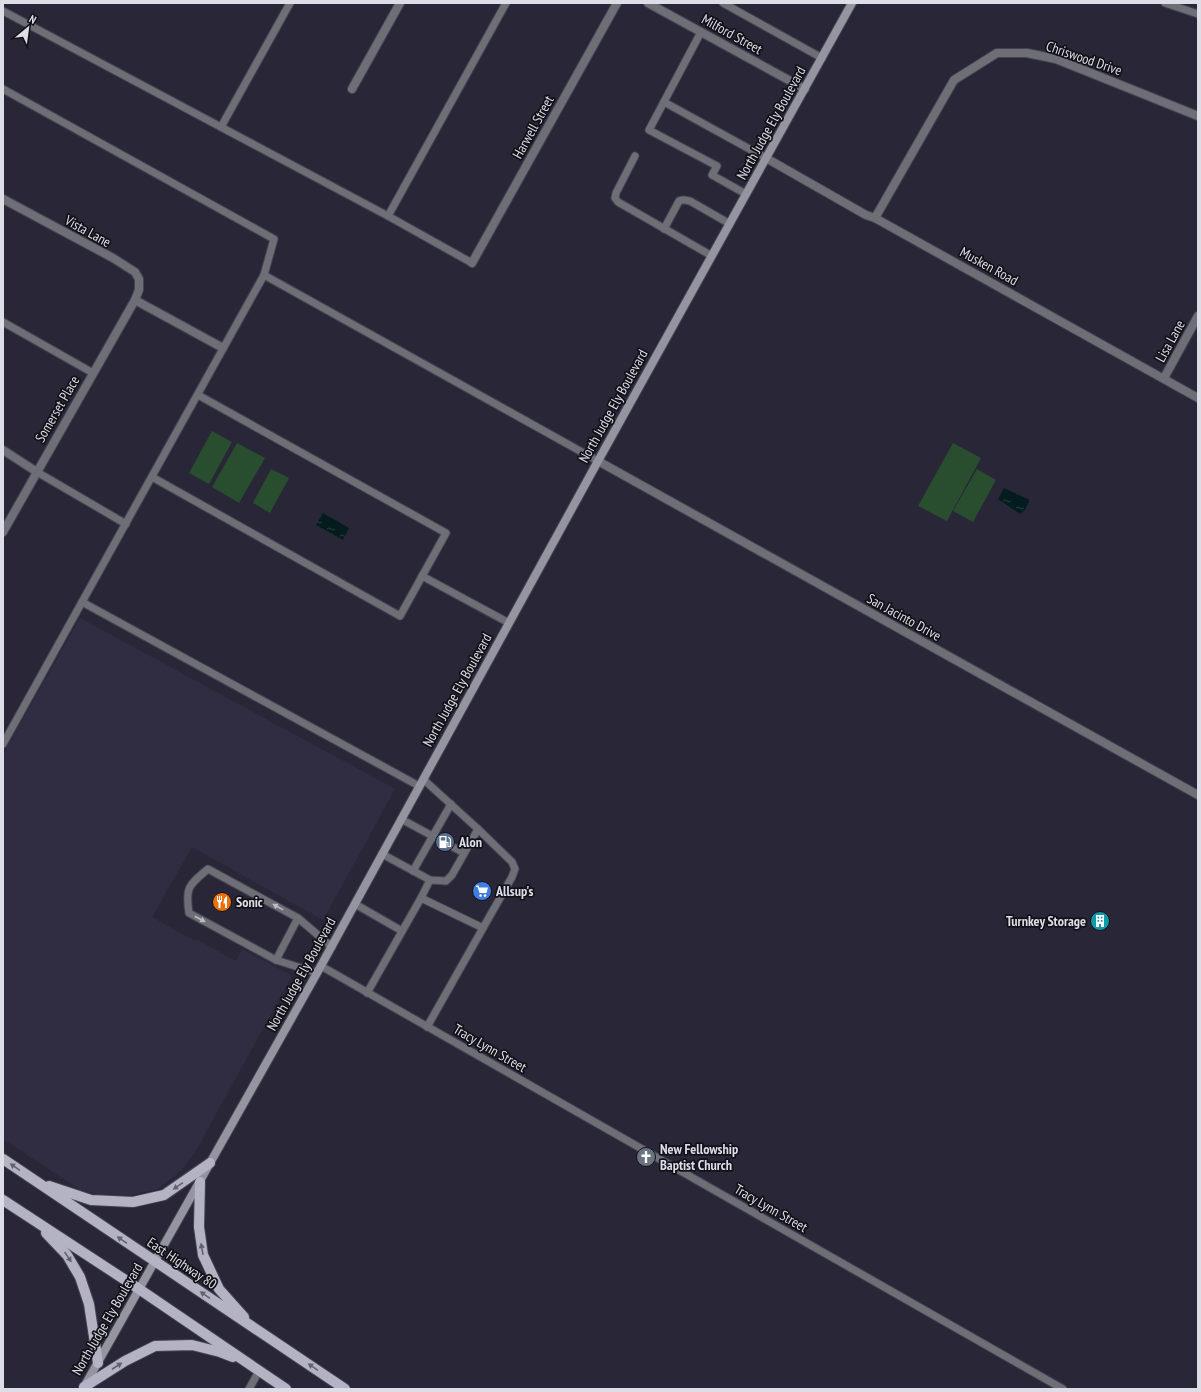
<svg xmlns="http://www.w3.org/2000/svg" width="1201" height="1392" font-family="'PT Sans Narrow',sans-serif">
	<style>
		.built { fill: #302d43 }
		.pitch { fill: #284d2f }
		.water { fill: url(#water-ripples) }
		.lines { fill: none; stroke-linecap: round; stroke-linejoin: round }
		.lane-casing { stroke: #464453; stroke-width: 9 }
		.street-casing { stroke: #464453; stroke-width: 10 }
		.secondary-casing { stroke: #464453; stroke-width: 10 }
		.primary-casing { stroke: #464453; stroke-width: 12 }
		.lane { stroke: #6e6e76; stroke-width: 7 }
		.street { stroke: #6e6e76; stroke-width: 8 }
		.secondary { stroke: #9595a2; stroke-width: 8 }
		.primary { stroke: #b3b3c4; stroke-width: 10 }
		.oneway { fill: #bcbcc5 }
		.oneway2 { fill: #62626e }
		.labels { text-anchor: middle; stroke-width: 3.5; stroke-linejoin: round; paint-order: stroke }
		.street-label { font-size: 14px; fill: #dddde7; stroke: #121118 }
		.poi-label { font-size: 14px; font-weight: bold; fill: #dddde7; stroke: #121118; text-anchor: start }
	</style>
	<defs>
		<pattern id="water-ripples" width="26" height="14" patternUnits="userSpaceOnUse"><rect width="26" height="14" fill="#041c1d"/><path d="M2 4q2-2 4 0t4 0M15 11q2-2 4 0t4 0" fill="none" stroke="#283d3e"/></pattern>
	</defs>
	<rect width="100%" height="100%" fill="#292737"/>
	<path class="built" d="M80 618 395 789 323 920 192 847 152 917 195 941 196 939 236 961 242 949 292 976 198 1147 181 1171 157 1189 131 1195 107 1196 80 1190 3 1139V754Z"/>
	<g class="pitch">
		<path d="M212 431 232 442 209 484 189 473Z"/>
		<path d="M237 443 265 458 239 503 212 487Z"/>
		<path d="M953 443 981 458 947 521 918 506Z"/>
		<path d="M271 469 289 478 270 513 253 503Z"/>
		<path d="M977 469 996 480 973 522 953 511Z"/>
	</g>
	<g class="water">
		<path d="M1004 488 1030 500 1025 510 1020 514 998 499Z"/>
		<path d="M323 513 349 528 343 540 316 525Z"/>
	</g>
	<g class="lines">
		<g class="lane-casing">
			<g id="lane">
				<path d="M723 3 822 58"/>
				<path d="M1165 3 1198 14"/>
				<path d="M3 11 388 216 472 263"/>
				<path d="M701 32 649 130 717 166 712 175 746 194"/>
				<path d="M3 89 274 239 264 275 82 602 419 786"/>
				<path d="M664 102 766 158"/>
				<path d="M221 127 290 3"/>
				<path d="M635 156 616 193 615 198 618 202 712 256"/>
				<path d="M388 216 506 3"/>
				<path d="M664 229 679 201C683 199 686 200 690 201L730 224"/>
				<path d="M264 275 598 461"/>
				<path d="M3 322 93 373"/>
				<path d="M37 472 126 524"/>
				<path d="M152 477 400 616 446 533 198 395"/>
				<path d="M422 576 509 623"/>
				<path d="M3 744 82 602"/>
				<path d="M401 819 438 839"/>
				<path d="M451 846 464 853"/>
				<path d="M382 854 430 880 446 881 452 875 478 829 423 779"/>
				<path d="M413 871 451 804"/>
				<path d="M421 898 430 880"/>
				<path d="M355 904 402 931"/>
				<path d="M276 960 298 918"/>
				<path d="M321 966 1063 1389"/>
				<path d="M317 973 276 960 189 913C185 887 189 885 208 869L298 918 332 947"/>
				<path d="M367 993 421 898 483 928 512 877 515 869 512 862 478 829"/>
				<path d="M427 1027 483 928"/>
				<path d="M249 1389 259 1371"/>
			</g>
		</g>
		<g class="street-casing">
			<g id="street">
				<path d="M648 3 805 89"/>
				<path d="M352 89 400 3"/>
				<path d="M766 158 866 215 875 218 1198 398"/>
				<path d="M3 199 113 258 135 272 139 279V290L135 300 3 532"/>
				<path d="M875 218 954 80 997 53H1027L1056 59 1198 116"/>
				<path d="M472 263 617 3"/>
				<path d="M135 300 223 348"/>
				<path d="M1164 378 1198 316"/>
				<path d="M3 450 37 472"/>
				<path d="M598 461 1198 795"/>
			</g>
		</g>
		<g class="secondary-casing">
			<path id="secondary" d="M84 1387 317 973 598 461 852 3"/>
		</g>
		<g class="primary-casing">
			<g id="primary">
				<path d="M3 1159 345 1389"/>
				<path d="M200 1182 199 1227 203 1255 219 1289 244 1317"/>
				<path d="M49 1186 91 1200 133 1202 164 1195 210 1163"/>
				<path d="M3 1200 139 1289 286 1389"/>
				<path d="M46 1233 67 1255 80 1277 89 1304 98 1363"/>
				<path d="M84 1387 125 1361 155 1346 192 1345 220 1352 233 1357"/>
			</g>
		</g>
		<use href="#lane" class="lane"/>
		<use href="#street" class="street"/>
		<use href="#secondary" class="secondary"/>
		<use href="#primary" class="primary"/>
	</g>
	<defs><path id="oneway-solid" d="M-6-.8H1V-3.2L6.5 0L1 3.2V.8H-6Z"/></defs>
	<g class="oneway">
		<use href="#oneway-solid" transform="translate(278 907) rotate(-151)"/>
		<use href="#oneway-solid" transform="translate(200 919) rotate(28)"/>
	</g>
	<g class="oneway2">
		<use href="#oneway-solid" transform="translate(15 1167) rotate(-146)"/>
		<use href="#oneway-solid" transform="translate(178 1186) rotate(146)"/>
		<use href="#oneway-solid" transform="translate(122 1240) rotate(-146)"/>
		<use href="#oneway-solid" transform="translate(202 1249) rotate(-100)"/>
		<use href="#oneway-solid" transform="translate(68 1257) rotate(56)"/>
		<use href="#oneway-solid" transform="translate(205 1295) rotate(-146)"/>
		<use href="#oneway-solid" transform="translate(117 1366) rotate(-33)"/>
		<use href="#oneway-solid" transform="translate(313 1367) rotate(-146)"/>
	</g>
	<defs>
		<g id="fuel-disc" transform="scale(1)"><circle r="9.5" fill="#5c6f8a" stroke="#121118"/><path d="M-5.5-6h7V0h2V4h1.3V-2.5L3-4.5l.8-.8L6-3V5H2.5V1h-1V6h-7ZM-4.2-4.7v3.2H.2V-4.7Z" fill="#fff"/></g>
		<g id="supermarket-disc" transform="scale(1)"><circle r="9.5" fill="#3f7fe0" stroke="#121118"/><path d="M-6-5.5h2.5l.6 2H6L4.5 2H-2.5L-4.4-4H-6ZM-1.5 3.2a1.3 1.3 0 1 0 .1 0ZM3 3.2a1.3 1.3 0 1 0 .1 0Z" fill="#fff"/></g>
		<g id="restaurant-disc" transform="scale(1)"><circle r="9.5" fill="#e8710a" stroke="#121118"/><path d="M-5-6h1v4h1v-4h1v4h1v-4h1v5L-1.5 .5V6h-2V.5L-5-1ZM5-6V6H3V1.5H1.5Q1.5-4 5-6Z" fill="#fff"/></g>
		<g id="building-disc" transform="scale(1)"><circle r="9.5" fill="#0f9aa8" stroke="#121118"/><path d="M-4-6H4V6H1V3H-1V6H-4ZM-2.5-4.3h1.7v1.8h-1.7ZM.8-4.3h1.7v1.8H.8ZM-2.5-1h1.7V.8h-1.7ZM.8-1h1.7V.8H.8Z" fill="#fff"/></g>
		<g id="church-disc" transform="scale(1)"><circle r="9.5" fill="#6b7280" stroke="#121118"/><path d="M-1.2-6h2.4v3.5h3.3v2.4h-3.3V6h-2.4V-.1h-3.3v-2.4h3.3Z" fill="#fff"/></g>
	</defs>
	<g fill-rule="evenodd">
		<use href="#fuel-disc" x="445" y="842"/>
		<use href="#supermarket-disc" x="482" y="891"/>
		<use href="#restaurant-disc" x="222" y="902"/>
		<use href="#building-disc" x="1100" y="921"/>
		<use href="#church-disc" x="646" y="1157"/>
	</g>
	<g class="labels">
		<g class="street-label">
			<text transform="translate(732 34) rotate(29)" y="5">Milford Street</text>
			<text transform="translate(1084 58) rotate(19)" y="5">Chriswood Drive</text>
			<text transform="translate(771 123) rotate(-61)" y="5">North Judge Ely Boulevard</text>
			<text transform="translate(533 127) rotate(-61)" y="5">Harwell Street</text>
			<text transform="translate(88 231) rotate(29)" y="5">Vista Lane</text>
			<text transform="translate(989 266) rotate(29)" y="5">Musken Road</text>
			<text transform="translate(1170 341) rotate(-61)" y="5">Lisa Lane</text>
			<text transform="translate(613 406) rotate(-61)" y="5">North Judge Ely Boulevard</text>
			<text transform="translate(57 409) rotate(-60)" y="5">Somerset Place</text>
			<text transform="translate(904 617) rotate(29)" y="5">San Jacinto Drive</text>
			<text transform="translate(457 690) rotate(-61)" y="5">North Judge Ely Boulevard</text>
			<text transform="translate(301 974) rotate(-61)" y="5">North Judge Ely Boulevard</text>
			<text transform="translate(490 1048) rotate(30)" y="5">Tracy Lynn Street</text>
			<text transform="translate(771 1208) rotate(30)" y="5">Tracy Lynn Street</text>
			<text transform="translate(182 1263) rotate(34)" y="5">East Highway 80</text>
			<text transform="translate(107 1319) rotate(-60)" y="5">North Judge Ely Boulevard</text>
		</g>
		<g class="poi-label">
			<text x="459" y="847">Alon</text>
			<text x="496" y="896">Allsup's</text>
			<text x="236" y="907">Sonic</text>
			<text x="1086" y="926" text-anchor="end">Turnkey Storage</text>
			<text x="660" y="1154">New Fellowship<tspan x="660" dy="16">Baptist Church</tspan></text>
		</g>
	</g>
	<rect width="1201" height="1392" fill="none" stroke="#dddde7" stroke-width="8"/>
	<g transform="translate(28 28) rotate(29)" stroke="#121118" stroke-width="3" paint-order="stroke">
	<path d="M0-3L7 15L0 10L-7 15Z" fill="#dddde7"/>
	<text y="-6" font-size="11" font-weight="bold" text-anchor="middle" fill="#dddde7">N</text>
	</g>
</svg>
